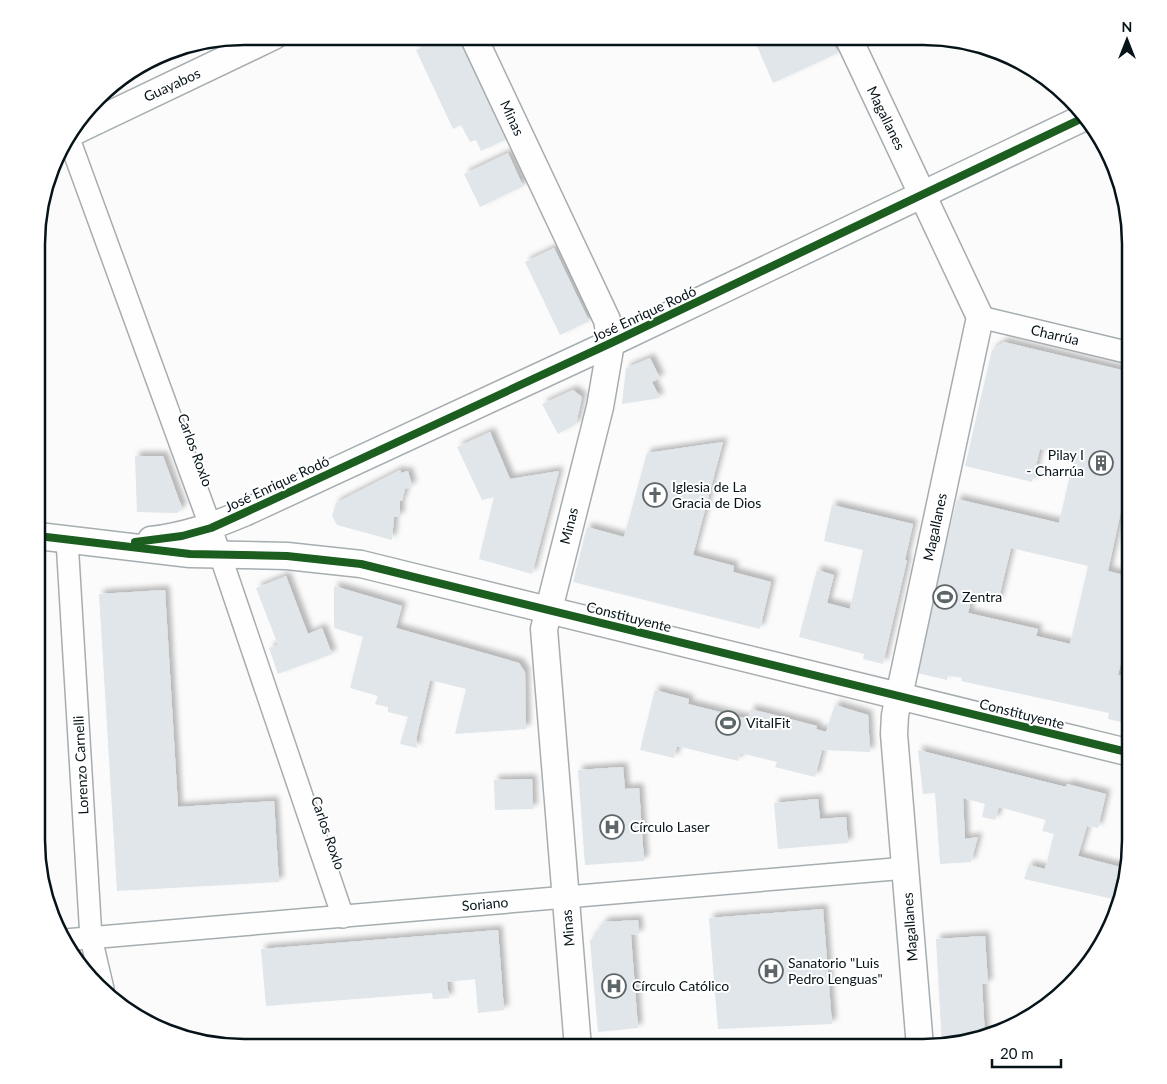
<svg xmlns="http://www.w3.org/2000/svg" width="1167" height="1084" font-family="Lato,sans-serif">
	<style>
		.building { fill: #e0e6ea; fill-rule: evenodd; filter: url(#shadow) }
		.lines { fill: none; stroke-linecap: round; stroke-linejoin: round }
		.minor-casing { stroke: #a6adb0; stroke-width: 24 }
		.tertiary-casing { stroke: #a6adb0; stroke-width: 29 }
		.minor { stroke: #fefefe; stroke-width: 21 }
		.tertiary { stroke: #fefefe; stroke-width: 26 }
		.cycleway-casing { stroke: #fff; stroke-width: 11 }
		.cycleway { stroke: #1b5e20; stroke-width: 8 }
		.labels { text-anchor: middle; stroke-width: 4; stroke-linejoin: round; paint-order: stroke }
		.street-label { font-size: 14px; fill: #061419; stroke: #fff }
		.poi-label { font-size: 14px; fill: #061419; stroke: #fff; text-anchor: start }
		.rim { fill: none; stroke: #061419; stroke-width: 2.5 }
	</style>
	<defs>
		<filter id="shadow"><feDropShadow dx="4.5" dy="-4.5" stdDeviation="2.5" flood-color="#0004"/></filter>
	</defs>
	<rect width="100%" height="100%" fill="#fbfbfb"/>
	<g class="building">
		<path d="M432 36H463L511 137 481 151 476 140 470 142 461 125 453 129 416 50 435 41Z"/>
		<path d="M753 37H830L838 53 773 83Z"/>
		<path d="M508 153 523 186 480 207 464 174Z"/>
		<path d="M554 248 589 321 560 335 525 262Z"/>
		<path d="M1004 342 1130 372V469L1108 571 1131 577V617L1118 675 1129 677 1131 673V724L1108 719 1109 713 961 681 962 678 952 676 948 675 947 680 917 673 919 667 916 666 957 499 1059 523 1074 457 1040 449 1032 482 965 466 992 350ZM1011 548 1088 566 1070 644 1036 636 1038 629 968 613 972 596 998 602Z"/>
		<path d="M650 358 660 378 652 382 660 398 622 404 626 368Z"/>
		<path d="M573 390 582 397 576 424 558 434 542 404Z"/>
		<path d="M490 432 510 479 559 471 532 574 479 559 494 497 482 500 457 447Z"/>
		<path d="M723 442 693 555 734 566 733 572 771 582 760 629 573 582 587 527 624 537 647 453Z"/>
		<path d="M135 456H163L182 508 177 513 137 512Z"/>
		<path d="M400 470 401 473 408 471 412 486 405 489 402 501H400V517H394L392 540 337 525 332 516 336 503Z"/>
		<path d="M832 505 913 524 905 560H907L883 664 863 659 864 654 799 637 817 570 834 575 827 603 850 609 863 550 824 541Z"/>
		<path d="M286 576 308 634 322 628 332 654 278 674 269 648 278 645 256 588Z"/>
		<path d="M334 586 402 606 396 628 519 663 525 672 526 729 455 734 466 689 430 680 416 740 417 748 400 744 408 717 388 712V707L375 704 378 696 350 688 363 637 334 628Z"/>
		<path d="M165 590 178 807 274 801 279 882 117 891 99 594Z"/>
		<path d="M655 690 689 699 688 704 748 719 751 709 817 726 816 729 826 732 835 705 868 715 870 752 822 750 815 777 775 767 777 762 740 753 738 761 677 746 674 758 640 750Z"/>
		<path d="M918 750 1066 787 1067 784 1106 794 1098 828 1087 826 1078 856 1124 868 1117 900 1024 879 1029 865 1045 869 1054 834 1042 831 1046 820 999 807 995 820 982 817 985 804 963 798 965 839 978 837 971 862 940 864 935 793 923 794Z"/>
		<path d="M623 767 625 789 639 788 644 861 585 865 578 770Z"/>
		<path d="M532 779 533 809 495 810 494 780Z"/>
		<path d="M818 799 820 819 846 817 848 843 778 849 774 803Z"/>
		<path d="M823 909 832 1024 718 1029 709 918Z"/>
		<path d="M638 920 639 934 631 935 638 1028 598 1032 590 941 604 922Z"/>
		<path d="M498 930 504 1010 478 1013 475 979 447 982 449 998 433 999 432 993 266 1006 261 949Z"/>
		<path d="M985 936 988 984H982L985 1036 942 1046 936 939Z"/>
	</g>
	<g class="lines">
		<g class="minor-casing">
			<g id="minor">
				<path d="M68 136 211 528 343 917"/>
				<path d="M980 317 1130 353"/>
				<path d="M67 540 91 938 103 989"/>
				<path d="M65 940 906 868"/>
			</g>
		</g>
		<g class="tertiary-casing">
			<g id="tertiary">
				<path d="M473 36 607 320 611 343 600 407 544 629 578 1048"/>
				<path d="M848 37 980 317 895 715 894 734 920 1047"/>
				<path d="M69 134 274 36"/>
				<path d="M38 536 190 554 287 556 361 564 1131 753"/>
				<path d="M151 540C185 536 213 526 244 513L611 343 1085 117"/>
			</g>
		</g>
		<use href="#minor" class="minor"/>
		<use href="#tertiary" class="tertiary"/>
		<g class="cycleway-casing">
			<g id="cycleway">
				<path d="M38 536 190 554 287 556 361 564 1131 753"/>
				<path d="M135 542 182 536 211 528 244 513 611 343 1085 117"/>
			</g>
		</g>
		<use href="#cycleway" class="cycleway"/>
	</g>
	<defs>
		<g id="building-ring" transform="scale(1.25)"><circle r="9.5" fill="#fff" stroke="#5c6568" stroke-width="1.5"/><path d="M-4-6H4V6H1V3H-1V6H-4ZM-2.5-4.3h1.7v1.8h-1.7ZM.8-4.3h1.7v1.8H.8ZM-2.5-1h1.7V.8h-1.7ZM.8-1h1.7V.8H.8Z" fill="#5c6568"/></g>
		<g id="church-ring" transform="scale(1.25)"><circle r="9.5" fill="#fff" stroke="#5c6568" stroke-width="1.5"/><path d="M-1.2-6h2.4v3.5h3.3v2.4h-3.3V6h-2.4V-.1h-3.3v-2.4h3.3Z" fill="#5c6568"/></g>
		<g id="stadium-ring" transform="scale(1.25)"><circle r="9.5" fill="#fff" stroke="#5c6568" stroke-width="1.5"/><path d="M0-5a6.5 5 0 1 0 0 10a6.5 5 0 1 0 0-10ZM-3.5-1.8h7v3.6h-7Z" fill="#5c6568"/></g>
		<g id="hospital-ring" transform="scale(1.25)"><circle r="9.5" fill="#fff" stroke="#5c6568" stroke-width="1.5"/><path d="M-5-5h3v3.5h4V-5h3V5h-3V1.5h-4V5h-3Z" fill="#5c6568"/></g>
	</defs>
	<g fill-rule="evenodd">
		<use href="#building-ring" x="1101" y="463"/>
		<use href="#church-ring" x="655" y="495"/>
		<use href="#stadium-ring" x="945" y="597"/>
		<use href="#stadium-ring" x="728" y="723"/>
		<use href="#hospital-ring" x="612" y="827"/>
		<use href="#hospital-ring" x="771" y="971"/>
		<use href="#hospital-ring" x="614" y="986"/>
	</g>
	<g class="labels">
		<g class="street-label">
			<text transform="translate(172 85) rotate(-25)" y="5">Guayabos</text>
			<text transform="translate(512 118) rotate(65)" y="5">Minas</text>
			<text transform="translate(886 118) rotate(64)" y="5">Magallanes</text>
			<text transform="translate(644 314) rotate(-25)" y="5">José Enrique Rodó</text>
			<text transform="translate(1055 335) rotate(13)" y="5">Charrúa</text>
			<text transform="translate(195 450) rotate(70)" y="5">Carlos Roxlo</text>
			<text transform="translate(277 484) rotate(-25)" y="5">José Enrique Rodó</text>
			<text transform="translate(569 526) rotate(-76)" y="5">Minas</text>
			<text transform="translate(935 527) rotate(-78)" y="5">Magallanes</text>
			<text transform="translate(629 617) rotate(14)" y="5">Constituyente</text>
			<text transform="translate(1022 714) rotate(14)" y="5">Constituyente</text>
			<text transform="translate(81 765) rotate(-93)" y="5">Lorenzo Carnelli</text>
			<text transform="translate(328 833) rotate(71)" y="5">Carlos Roxlo</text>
			<text transform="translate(485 904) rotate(-5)" y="5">Soriano</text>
			<text transform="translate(910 927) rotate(-94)" y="5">Magallanes</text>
			<text transform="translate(568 928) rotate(-95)" y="5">Minas</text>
		</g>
		<g class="poi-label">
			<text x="1084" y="460" text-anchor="end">Pilay I<tspan x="1084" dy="16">- Charrúa</tspan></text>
			<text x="672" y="492">Iglesia de La<tspan x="672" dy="16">Gracia de Dios</tspan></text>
			<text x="962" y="602">Zentra</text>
			<text x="746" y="728">VitalFit</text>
			<text x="630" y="832">Círculo Laser</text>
			<text x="788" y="968">Sanatorio "Luis<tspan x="788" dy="16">Pedro Lenguas"</tspan></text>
			<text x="632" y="991">Círculo Católico</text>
		</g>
	</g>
	<path d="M0 0H1167V1084H0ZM244 45H923A199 199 0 0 1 1122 244V840A199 199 0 0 1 923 1039H244A199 199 0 0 1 45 840V244A199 199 0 0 1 244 45Z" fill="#fff" fill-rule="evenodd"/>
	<path class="rim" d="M244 45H923A199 199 0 0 1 1122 244V840A199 199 0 0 1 923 1039H244A199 199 0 0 1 45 840V244A199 199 0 0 1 244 45Z"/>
	<g transform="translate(1127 40)" stroke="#ffffff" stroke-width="4" paint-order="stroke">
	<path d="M0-4L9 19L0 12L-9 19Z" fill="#061419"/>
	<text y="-8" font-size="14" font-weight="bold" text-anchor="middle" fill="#061419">N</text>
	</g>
	<path d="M992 1059v8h69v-8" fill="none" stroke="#061419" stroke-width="2.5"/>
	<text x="1000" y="1059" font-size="15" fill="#061419" stroke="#ffffff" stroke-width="4" paint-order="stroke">20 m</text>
</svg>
